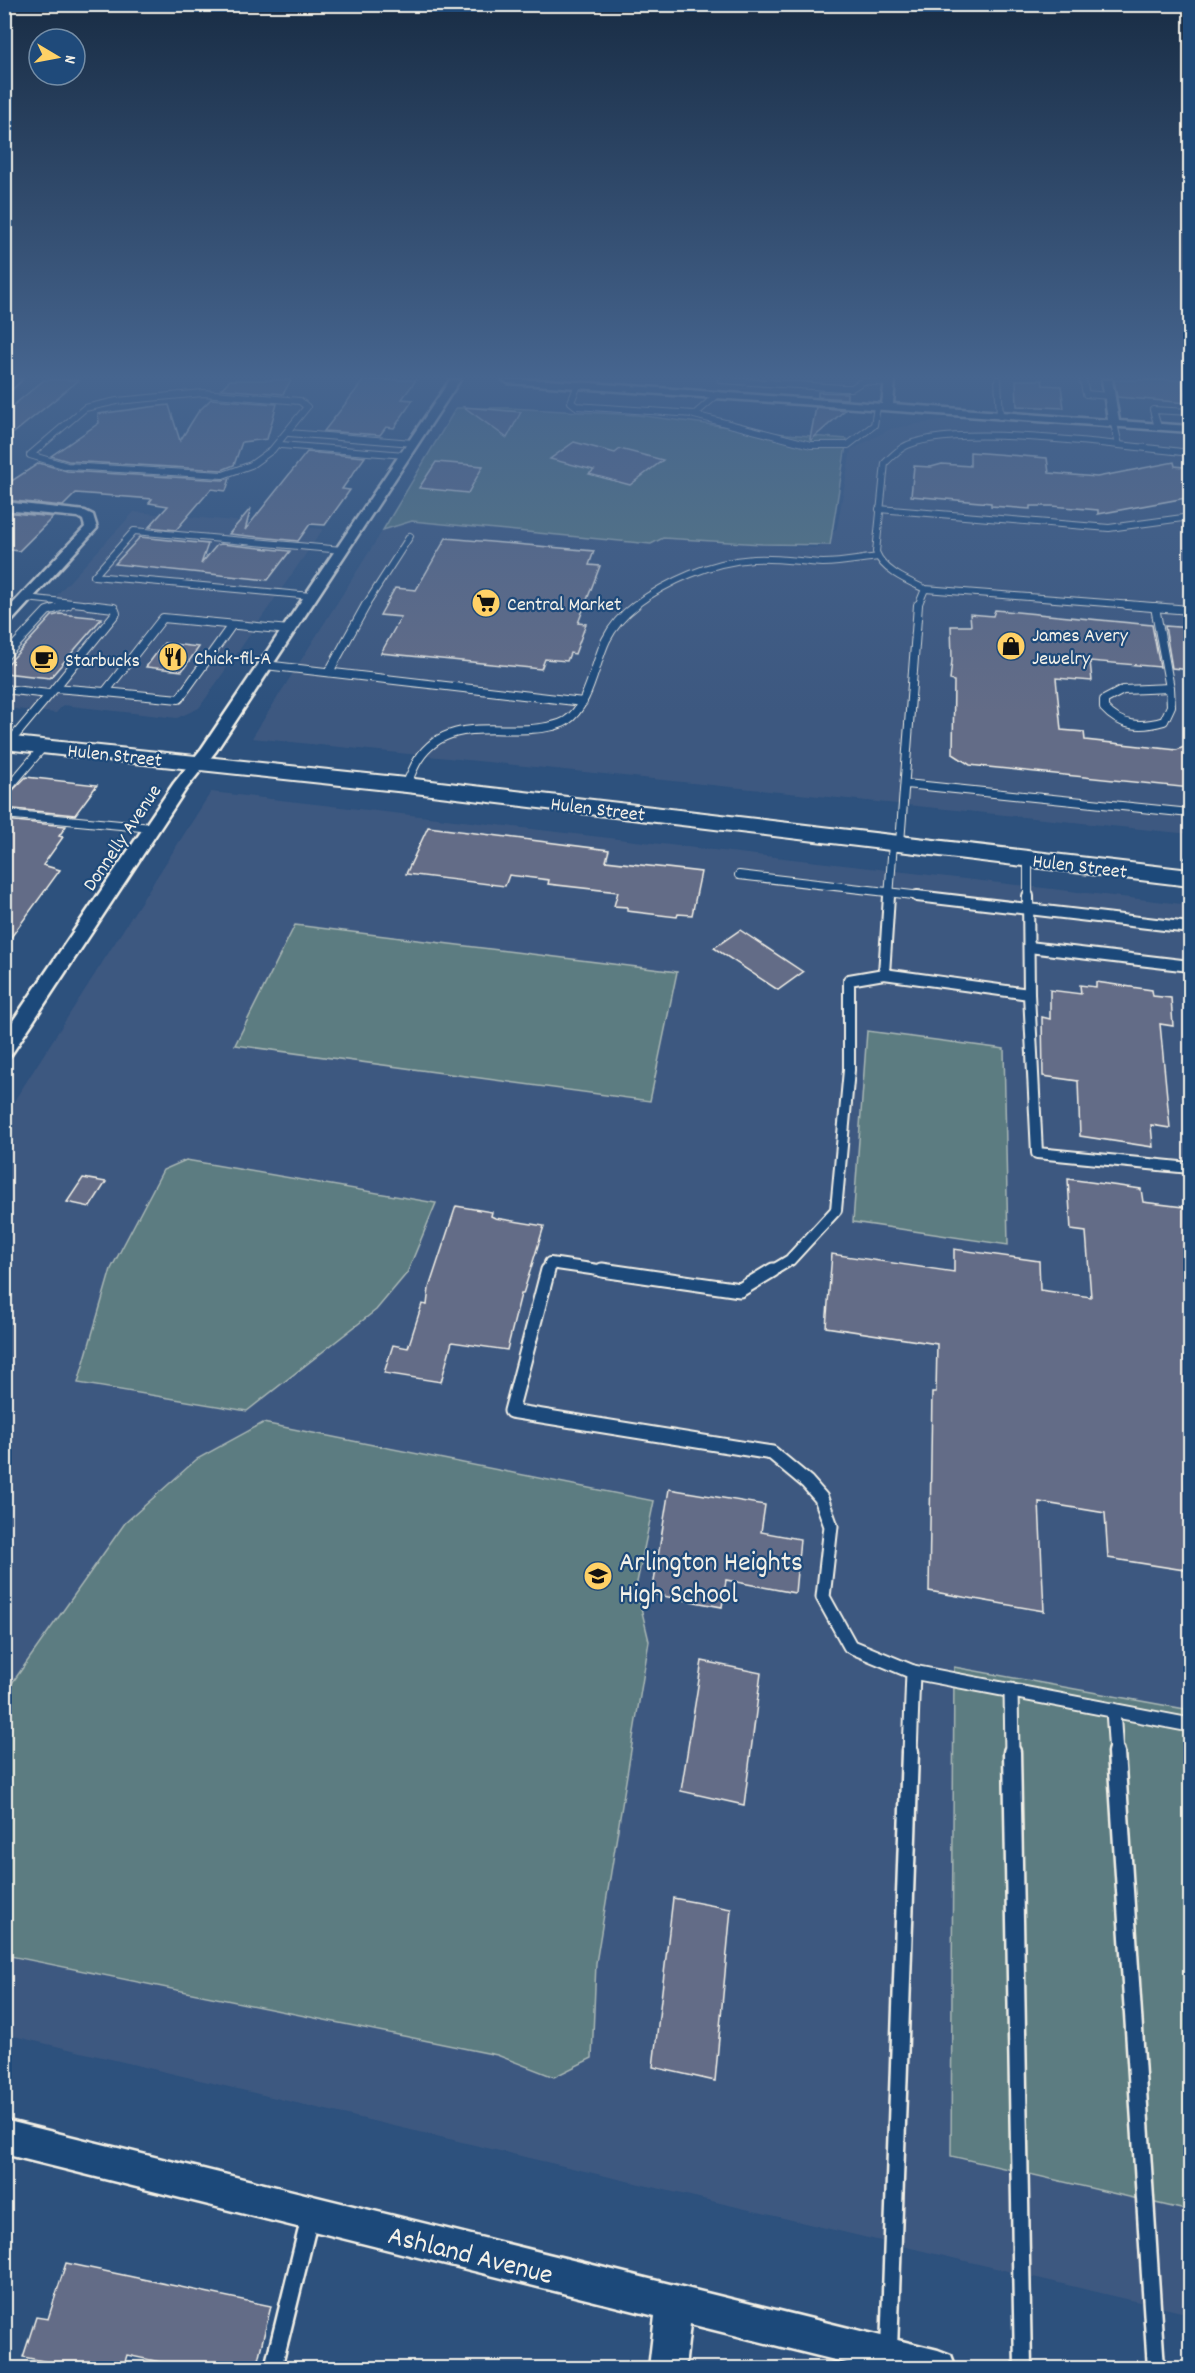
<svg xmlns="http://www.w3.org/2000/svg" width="1195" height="2373" font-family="Dekko,sans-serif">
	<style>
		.built { fill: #3e5980 }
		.green { fill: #5c7c81; stroke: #a8b6b4; stroke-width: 1.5 }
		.building { fill: #646c87; stroke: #f4f1e8; stroke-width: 1.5 }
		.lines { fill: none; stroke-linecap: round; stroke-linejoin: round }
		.lane-far4-casing { stroke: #f4f1e8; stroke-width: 8 }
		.lane-far3-casing { stroke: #f4f1e8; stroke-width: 10 }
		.lane-far2-casing { stroke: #f4f1e8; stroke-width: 14 }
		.lane-far1-casing { stroke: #f4f1e8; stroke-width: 17 }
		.lane-casing { stroke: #f4f1e8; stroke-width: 21 }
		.street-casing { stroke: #f4f1e8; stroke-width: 5 }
		.secondary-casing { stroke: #f4f1e8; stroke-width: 4 }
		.lane-far4 { stroke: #1f4a7a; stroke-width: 6 }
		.lane-far3 { stroke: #1f4a7a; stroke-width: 8 }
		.lane-far2 { stroke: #1f4a7a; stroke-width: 10 }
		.lane-far1 { stroke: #1f4a7a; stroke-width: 13 }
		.lane { stroke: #1f4a7a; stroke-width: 16 }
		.street { fill: #1f4a7a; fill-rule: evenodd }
		.secondary { fill: #1f4a7a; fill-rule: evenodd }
		.labels { text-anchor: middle; stroke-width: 4.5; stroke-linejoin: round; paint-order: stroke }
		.far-poi-label { font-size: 20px; fill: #f4f1e8; stroke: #1f4a7a; text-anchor: start }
		.far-street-label { font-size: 20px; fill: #f4f1e8; stroke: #1f4a7a }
		.near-poi-label { font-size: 28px; fill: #f4f1e8; stroke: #1f4a7a; text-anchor: start }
		.near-street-label { font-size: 28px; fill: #f4f1e8; stroke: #1f4a7a }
	</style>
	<rect width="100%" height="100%" fill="#2d517d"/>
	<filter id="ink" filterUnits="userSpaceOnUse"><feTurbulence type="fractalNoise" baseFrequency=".0167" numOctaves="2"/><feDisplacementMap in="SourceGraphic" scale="12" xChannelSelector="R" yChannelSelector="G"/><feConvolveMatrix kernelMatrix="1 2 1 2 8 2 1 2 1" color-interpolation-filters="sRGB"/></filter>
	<g filter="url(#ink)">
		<g class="built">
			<path d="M946 419 1023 422 1190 436V834L252 738 383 530 412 521 651 544 663 538 819 548 837 528 851 450 890 429Z"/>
			<path d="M134 512 323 529 199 708 177 718 63 705 56 713 5 708 4 652Z"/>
			<path d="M211 792 1190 905V2314L5 2034 4 1117Z"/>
		</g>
		<g class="green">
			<path d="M456 408H509L637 415 774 433 847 439 830 545 762 544 663 538 651 544 412 521 383 530Z"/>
			<path d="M295 925 677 972 650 1101 235 1045Z"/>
			<path d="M867 1031 1004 1049 1008 1245 853 1222Z"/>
			<path d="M186 1160 436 1203 407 1273 376 1310 247 1411 78 1383 111 1269 163 1170Z"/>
			<path d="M263 1423 654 1501 636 1587 649 1641 596 1963 592 2058 554 2077 497 2055 5 1955V1693L125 1523 197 1459Z"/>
			<path d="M954 1667 1190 1710V2211L951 2156Z"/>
		</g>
		<g class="building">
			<path d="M44 380H79L4 441V413Z"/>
			<path d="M230 380H291L283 394 221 389Z"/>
			<path d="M364 380H416L402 399 413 400 394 428 386 427 380 435 324 431Z"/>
			<path d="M1016 380H1042L1043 385 1061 386 1064 408 1017 406Z"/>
			<path d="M1114 380H1181L1187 403 1117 397Z"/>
			<path d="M818 392 847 393V399L818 397Z"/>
			<path d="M211 399 277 404 267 439 242 442 234 465 222 470 68 461 51 456 99 423 98 414 150 407 169 405 180 441 198 412Z"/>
			<path d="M464 407 521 412 507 438Z"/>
			<path d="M816 407 845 410 811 440 810 439Z"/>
			<path d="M574 442 615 453 620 449 663 460 630 485 589 474 594 470 550 459Z"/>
			<path d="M307 452 365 457 342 489 350 490 325 525 310 524 298 541 229 534 251 508 245 530Z"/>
			<path d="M970 452 1047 458 1049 473 1097 477 1174 462 1175 466 1191 468V497L1098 514V510L1052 506H1030V509L991 506V503L911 496 914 466 931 467 942 464 970 466Z"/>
			<path d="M436 462 483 466 468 493 419 488Z"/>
			<path d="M39 463 67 471 223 480 230 478 226 491 211 489 176 530 149 527 168 506 149 503 152 499 76 493 63 506 4 500V486Z"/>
			<path d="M4 512 53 517 19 551 4 549Z"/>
			<path d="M140 537 208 544 201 564 217 545 221 544 290 551 268 580 115 564Z"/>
			<path d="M446 538 594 551 589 565 600 566 578 623 586 624 575 654 570 653 567 661 545 659 541 669 381 653 401 617 380 615 395 588 416 590Z"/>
			<path d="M995 610 1152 625 1160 667 1090 661 1092 681 1056 678 1061 730 1084 732 1085 740 1177 750 1191 744V788L988 767 970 765 953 754 954 681 950 680 952 660 951 626H971L970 614 993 616Z"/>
			<path d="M60 614 102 618 50 678 4 673V668L52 616Z"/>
			<path d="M1165 626 1191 628V670L1172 668Z"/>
			<path d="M164 643 199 647 182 671 146 667Z"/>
			<path d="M26 777 97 785 75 815 4 808V799Z"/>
			<path d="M4 820 66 826 59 836 63 837 43 865 60 870 4 947Z"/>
			<path d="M428 827 609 850 606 861 701 872 692 915 678 914 677 917 627 911V907L614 906 618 892 548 884 549 880 509 875 505 886 406 874Z"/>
			<path d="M740 930 803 972 778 990 714 948Z"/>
			<path d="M1096 982 1152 990 1153 996 1171 998 1173 1026 1160 1024 1170 1128 1151 1125 1153 1147 1080 1136 1078 1081 1043 1076 1042 1017 1050 1019V990L1081 994 1080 985 1096 987Z"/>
			<path d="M83 1178 106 1182 90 1207 67 1202Z"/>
			<path d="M1068 1179 1141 1189 1143 1202 1191 1208V1571L1108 1558 1105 1513 1039 1502 1044 1611 929 1591 932 1392H936L937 1344 826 1327 832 1254 954 1272V1249L1039 1261 1040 1290 1091 1297 1086 1232 1071 1230Z"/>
			<path d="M456 1206 492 1212 491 1216 495 1218 544 1226 523 1294H521L507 1350 452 1342 441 1382 384 1373 393 1345 408 1348 422 1304 427 1305 429 1288Z"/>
			<path d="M669 1489 765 1505 761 1532 800 1539 795 1593 726 1580 722 1607 652 1594Z"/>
			<path d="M702 1661 761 1673 744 1805 681 1791Z"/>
			<path d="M673 1898 731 1909 715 2081 653 2067Z"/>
			<path d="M66 2263 271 2306 256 2368H189L127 2355 123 2368H79L23 2357 36 2317 48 2319Z"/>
		</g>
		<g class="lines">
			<g class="lane-far4-casing">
				<g id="lane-far4">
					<path d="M721 380 842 388H852L863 381 889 383"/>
					<path d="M998 380 1000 416"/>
					<path d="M1083 380 1086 394 1110 396"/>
					<path d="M578 385 571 402 576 406 694 414"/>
					<path d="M203 393 300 401 307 407 272 450 251 465 223 475 67 466 30 455 85 408 117 401Z"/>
					<path d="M717 395 694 415 811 445H848L874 425 877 407"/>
					<path d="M1114 424 1119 445"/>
					<path d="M1158 427 1153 410 1190 412"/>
					<path d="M289 433 413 443"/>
					<path d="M281 445 405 455"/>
					<path d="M879 509 1109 528 1190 517"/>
					<path d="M311 596 94 576 134 531 342 550"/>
					<path d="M26 598 101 606"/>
					<path d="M63 606 68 605"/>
					<path d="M365 606 410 536"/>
					<path d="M634 606C668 581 710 562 753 559 776 557 799 562 823 563 841 563 860 559 878 557"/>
					<path d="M918 606 925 589"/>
					<path d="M1146 606 925 589C908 581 883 571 876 552L885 463C890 458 896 452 902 448 946 420 1133 447 1190 453"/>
				</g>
			</g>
			<g class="lane-far3-casing">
				<g id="lane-far3">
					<path d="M1127 605 1190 610"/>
					<path d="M1155 607 1170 688"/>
					<path d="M232 625 179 699 105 692 163 618 289 630"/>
					<path d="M4 657 47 611 68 605"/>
					<path d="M265 665 583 702"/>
					<path d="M329 672 366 605"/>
					<path d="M55 688 116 613 114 608 88 605"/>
					<path d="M1170 688 1171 706 1164 721C1141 728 1121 727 1104 708V700L1123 690Z"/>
					<path d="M4 689 49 694"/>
					<path d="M9 743 55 688 105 692"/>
					<path d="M906 784 1190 813"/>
					<path d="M406 785C410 777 413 768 418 760 444 719 490 732 531 729 542 728 556 727 566 721 589 707 595 662 606 640 613 626 624 614 636 605"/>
					<path d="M4 793 44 746"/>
					<path d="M4 814 152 828"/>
					<path d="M900 843 918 605"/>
					<path d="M1028 859V897"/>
					<path d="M1190 859 1188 861 1190 894"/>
					<path d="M739 875 930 897"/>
					<path d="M889 897 893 843"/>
				</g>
			</g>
			<g class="lane-far2-casing">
				<g id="lane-far2">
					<path d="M917 896 1190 928"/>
					<path d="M1028 896 1029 994"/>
					<path d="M1029 947 1190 966"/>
					<path d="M884 974 1029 994 1037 1153 1190 1168"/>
					<path d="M548 1272 550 1263 612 1272"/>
					<path d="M770 1272 790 1260 836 1210 849 1070V980L884 974 889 896"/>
				</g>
			</g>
			<g class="lane-far1-casing">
				<g id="lane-far1">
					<path d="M548 1270 511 1411 772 1453 807 1482 821 1498 831 1526 823 1597 850 1646 913 1672 910 1754"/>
					<path d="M602 1270 740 1290 773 1270"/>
					<path d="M913 1672 1190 1725"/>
					<path d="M1011 1690 1012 1754"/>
					<path d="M1113 1710 1116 1754"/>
				</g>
			</g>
			<g class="lane-casing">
				<g id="lane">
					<path d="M1012 1752 1023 2368"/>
					<path d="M1116 1752 1156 2368"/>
					<path d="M889 2350 910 1752"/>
					<path d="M273 2368 310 2217"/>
				</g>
			</g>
			<g class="street-casing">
				<g id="street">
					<path d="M450 380H460L216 751 186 789 11 1055 4 1057V1034L174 783 202 748Z"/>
					<path d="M503 380H547L882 404 885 380H895L893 404 1108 420 1102 380H1112L1119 421 1190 426V432L508 383Z"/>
					<path d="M4 502 85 511 93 515 97 528 9 624 4 625V613L85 527 83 520 78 517 4 510Z"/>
					<path d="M4 2120 938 2350 951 2355 956 2368H867L690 2324 685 2368H649L655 2316 4 2154Z"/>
				</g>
			</g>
			<g class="secondary-casing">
				<g id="secondary">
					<path d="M4 380H21L9 391 4 392Z"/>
					<path d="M4 736 406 778 1190 870V886L406 792 4 749Z"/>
				</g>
			</g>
			<use href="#lane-far4" class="lane-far4"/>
			<use href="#lane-far3" class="lane-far3"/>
			<use href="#lane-far2" class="lane-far2"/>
			<use href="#lane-far1" class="lane-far1"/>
			<use href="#lane" class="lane"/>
			<use href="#street" class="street"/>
			<use href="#secondary" class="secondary"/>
		</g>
	</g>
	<linearGradient id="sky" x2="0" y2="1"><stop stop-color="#192d45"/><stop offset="0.53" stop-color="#46658f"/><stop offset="1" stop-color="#46658f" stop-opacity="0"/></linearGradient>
	<rect width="1195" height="712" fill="url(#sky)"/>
	<defs>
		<g id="supermarket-disc" transform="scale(1.5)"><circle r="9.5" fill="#ffd166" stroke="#1f4a7a"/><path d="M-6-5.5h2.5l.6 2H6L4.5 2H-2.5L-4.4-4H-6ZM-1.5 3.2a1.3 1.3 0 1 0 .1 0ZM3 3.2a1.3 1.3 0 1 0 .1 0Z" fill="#111"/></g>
		<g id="shop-disc" transform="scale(1.5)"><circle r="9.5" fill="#ffd166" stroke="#1f4a7a"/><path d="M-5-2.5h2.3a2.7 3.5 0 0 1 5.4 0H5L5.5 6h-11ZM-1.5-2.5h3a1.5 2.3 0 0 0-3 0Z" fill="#111"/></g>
		<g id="restaurant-disc" transform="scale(1.5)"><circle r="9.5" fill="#ffd166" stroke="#1f4a7a"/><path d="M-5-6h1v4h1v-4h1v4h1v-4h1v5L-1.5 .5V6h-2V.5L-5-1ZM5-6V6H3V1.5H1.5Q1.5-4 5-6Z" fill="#111"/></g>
		<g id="cafe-disc" transform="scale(1.5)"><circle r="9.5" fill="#ffd166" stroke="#1f4a7a"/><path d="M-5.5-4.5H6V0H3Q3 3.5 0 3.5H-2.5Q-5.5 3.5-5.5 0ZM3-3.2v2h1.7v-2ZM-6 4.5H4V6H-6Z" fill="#111"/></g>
		<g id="school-disc" transform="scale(1.5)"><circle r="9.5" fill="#ffd166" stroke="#1f4a7a"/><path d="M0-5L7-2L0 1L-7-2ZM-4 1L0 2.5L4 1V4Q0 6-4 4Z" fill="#111"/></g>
	</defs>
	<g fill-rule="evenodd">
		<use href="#supermarket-disc" x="486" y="603"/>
		<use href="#shop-disc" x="1011" y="646"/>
		<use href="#restaurant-disc" x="173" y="657"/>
		<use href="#cafe-disc" x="44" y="659"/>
		<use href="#school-disc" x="598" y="1576"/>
	</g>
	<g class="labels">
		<g class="far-poi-label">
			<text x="507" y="610">Central Market</text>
			<text x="1032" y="641">James Avery<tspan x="1032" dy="23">Jewelry</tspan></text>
			<text x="194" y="664">Chick-fil-A</text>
			<text x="65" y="666">Starbucks</text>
		</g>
		<g class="far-street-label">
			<text transform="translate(115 754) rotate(6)" y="7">Hulen Street</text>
			<text transform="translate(598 808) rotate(7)" y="7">Hulen Street</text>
			<text transform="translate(121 837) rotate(-56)" y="7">Donnelly Avenue</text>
			<text transform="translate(1080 865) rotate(7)" y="7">Hulen Street</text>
		</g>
		<g class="near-poi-label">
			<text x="619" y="1570">Arlington Heights<tspan x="619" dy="32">High School</tspan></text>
		</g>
		<g class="near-street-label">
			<text transform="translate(471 2253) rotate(14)" y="10">Ashland Avenue</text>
		</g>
	</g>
	<rect width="1195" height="2373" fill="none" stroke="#1f4a7a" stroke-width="24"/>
	<rect x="12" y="12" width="1171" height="2349" fill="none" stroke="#f4f1e8" stroke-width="2" filter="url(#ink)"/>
	<g transform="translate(57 57) rotate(100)"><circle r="28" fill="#1f4a7a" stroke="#748da6" stroke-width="1.5"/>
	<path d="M0-4.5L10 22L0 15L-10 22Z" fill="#ffd166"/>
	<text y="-9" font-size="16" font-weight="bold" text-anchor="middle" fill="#f4f1e8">N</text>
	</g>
</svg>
